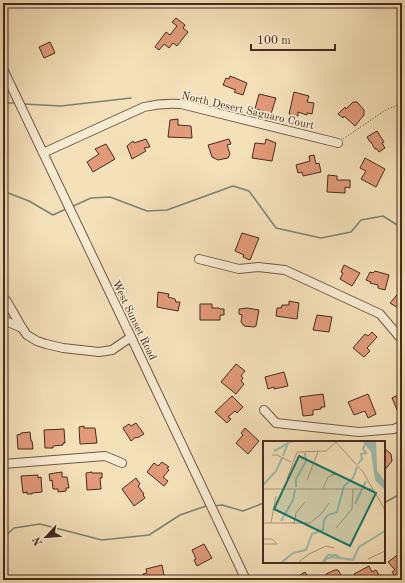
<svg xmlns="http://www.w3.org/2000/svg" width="405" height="583" font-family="'Old Standard TT',serif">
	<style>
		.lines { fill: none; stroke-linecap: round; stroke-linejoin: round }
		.stream { stroke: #7a8375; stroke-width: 1.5 }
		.building { fill: #e29a79; stroke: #472b1c }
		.minor-casing { stroke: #725843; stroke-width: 10 }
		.path { stroke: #472b1c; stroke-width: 1; stroke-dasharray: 1 2; stroke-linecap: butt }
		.minor { stroke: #f8ebd2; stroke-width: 8 }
		.labels { text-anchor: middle; stroke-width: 3.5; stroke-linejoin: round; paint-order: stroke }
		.street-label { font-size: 11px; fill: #472b1c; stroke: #f8ebd2 }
		.inset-river { fill: none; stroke: #9cbdb1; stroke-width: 2 }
		.inset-road { fill: none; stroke: #af987a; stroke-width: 1 }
		.view { fill: #0f766e; fill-opacity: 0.15; stroke: #0f766e; stroke-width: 2 }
		.inset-edge { fill: none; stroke: #472b1c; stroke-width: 2 }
	</style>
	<rect width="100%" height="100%" fill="#f4e0b9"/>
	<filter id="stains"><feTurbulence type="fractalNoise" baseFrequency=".005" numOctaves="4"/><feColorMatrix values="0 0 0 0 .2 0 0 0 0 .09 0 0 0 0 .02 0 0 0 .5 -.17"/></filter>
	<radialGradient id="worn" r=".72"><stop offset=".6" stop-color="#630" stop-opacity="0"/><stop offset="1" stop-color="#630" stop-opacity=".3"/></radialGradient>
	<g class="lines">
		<g class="stream">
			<path d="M3 103H16"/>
			<path d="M24 104 61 106 131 98"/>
			<path d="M3 191 29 201 53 215 66 209"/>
			<path d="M71 207 91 198 110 197 147 211 167 210 233 186 249 191 276 228 321 238 351 232 361 220 383 216 402 228"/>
			<path d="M384 503 402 493"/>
			<path d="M214 506 222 505 243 511 264 503"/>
			<path d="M3 538 14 528 40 524 102 540 149 535 180 515 206 506"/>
		</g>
	</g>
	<g class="building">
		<path d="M176 18 185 25 183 28 188 32 177 46 173 43 169 48 164 44 159 50 155 47 166 32 170 35 177 26 172 22Z"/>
		<path d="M50 42 55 53 44 58 39 47Z"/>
		<path d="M230 76 247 83 243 95 234 92 236 90 223 85 226 78 229 79Z"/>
		<path d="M294 92 309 96 307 102 314 103 312 114 307 113V115L298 112V116L289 114Z"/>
		<path d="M259 94 276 98 271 114 263 112 264 111 255 109Z"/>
		<path d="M353 102H357L364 110V115L355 126 344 116 343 118 338 114 345 107 346 109Z"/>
		<path d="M178 119V125L191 126 192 138 168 137 170 120Z"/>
		<path d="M377 131 384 142 382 143 385 148 379 152 377 149H375L371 142H370L367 137Z"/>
		<path d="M146 139 150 147 144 148 146 151 132 159 127 146 133 141 134 143Z"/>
		<path d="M229 139 231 144 227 145 230 154 228 158 218 160 212 157 208 145Z"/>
		<path d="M266 139 276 143 272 161 252 158 255 143 265 144Z"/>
		<path d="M106 144 115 159 93 172 87 162 99 154 95 149Z"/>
		<path d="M314 155 316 164 319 163 321 172 303 176 302 172 298 173 296 165 310 161 309 156Z"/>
		<path d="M365 158 385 169 376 187 361 179 366 171 360 168Z"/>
		<path d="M328 175 337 176V180H350V188L345 187V193L327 192Z"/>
		<path d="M242 233 259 238 250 260 243 257 244 255 235 251Z"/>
		<path d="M344 265 360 273 352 286 340 279 343 273 341 272Z"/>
		<path d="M375 271 389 275 385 290 378 288V285L370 283 371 282 366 280 370 272 373 273Z"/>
		<path d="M402 289V305L401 304 400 309 390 303Z"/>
		<path d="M158 292 169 294 168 297 175 299 176 302H180L178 311 157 307Z"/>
		<path d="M289 301 299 303 297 319 276 316 277 308H281L282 305H289Z"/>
		<path d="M200 304H212V308H219L220 309H224V315H220V320H200Z"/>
		<path d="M247 308 259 310 256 326 254 327 244 326 241 322 242 315 239 314V309Z"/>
		<path d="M317 315 332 317 329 332 313 330Z"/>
		<path d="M372 332 377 337 367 348 370 351 364 357 353 348 365 334 368 336Z"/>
		<path d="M236 364 245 371 241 376 243 378 241 381 244 384 236 394 221 382Z"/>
		<path d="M284 372 288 386 274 389V387L268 389 265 377Z"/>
		<path d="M402 393V410L398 412 392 398Z"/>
		<path d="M323 394 325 407H321V409L313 410V415L303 416 300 397Z"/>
		<path d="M368 394 376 414 368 418 365 411 354 415 348 402Z"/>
		<path d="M232 396 243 407 237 413 235 411 228 417 231 419 227 423 215 412Z"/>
		<path d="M136 423 144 434 137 438 136 437 131 441 123 428 129 424 131 426Z"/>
		<path d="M84 426V428H95L97 443 80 444 79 427Z"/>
		<path d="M245 428 259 441 248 454 236 443 243 435 241 433Z"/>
		<path d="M64 429 65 443H63V445L53 446V448H45L44 430Z"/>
		<path d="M30 432 31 441H32L33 449H18L17 435 21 434V433Z"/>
		<path d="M384 448 391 454 392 461 384 471Z"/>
		<path d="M162 462 169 467 167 468 169 470 163 477 168 481 164 486 147 472 154 463 158 466Z"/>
		<path d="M62 472V477H67L69 488H66V491L58 492V489H53L52 480 50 481 49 474Z"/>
		<path d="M92 472V473H102V478H100L101 489 87 490 86 473Z"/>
		<path d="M38 475V478L41 477 42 492 32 493V494H27V492L23 493 21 476Z"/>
		<path d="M136 478 140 484 138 486 144 494 143 495 145 498 134 506 122 489Z"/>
		<path d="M204 544 212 558 197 566 194 560 196 559 192 550Z"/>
		<path d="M400 553 402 556V571L395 576 392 572 395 570 388 562Z"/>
		<path d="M162 565 165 580H158V579L152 580H145L143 574 147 573 146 569Z"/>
		<path d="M369 566 372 572 376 570 379 575 369 580H358L354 574Z"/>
		<path d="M335 570H338L344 580H325L326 574Z"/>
		<path d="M305 572 310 580H292Z"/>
	</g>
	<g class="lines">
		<g class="minor-casing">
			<g id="minor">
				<path d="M3 69 131 337 246 580"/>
				<path d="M43 153 144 107C157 104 168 103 181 104L338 143"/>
				<path d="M199 259 239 269 258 267 285 270 380 314 402 340"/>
				<path d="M3 300H6L17 319 22 328 27 335 37 341 46 344 63 348 99 352 112 350 131 337"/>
				<path d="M3 320 22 328"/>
				<path d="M264 410 276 423 359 432 394 429 402 425"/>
				<path d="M3 464 105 456 122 463"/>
			</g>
		</g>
		<path class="path" d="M343 139 384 111 402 103"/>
		<use href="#minor" class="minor"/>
	</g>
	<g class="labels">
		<g class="street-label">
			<text transform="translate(248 110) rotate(13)" y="4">North Desert Saguaro Court</text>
			<text transform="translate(135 320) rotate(64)" y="4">West Sunset Road</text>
		</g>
	</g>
	<g transform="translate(263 441)">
		<rect width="122" height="122" fill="#f4e0b9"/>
		<path d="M99 0H113L114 29 122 41V49L112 39 108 11Z" fill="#9cbdb1"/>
		<path class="inset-river" d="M11 10 24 3M20 15 25 2 30 0M95 23 99 18 98 13 103 12 100 8 102 3M0 44 13 30 19 17M33 46V38L43 20 42 12M92 63 103 40M18 80 30 59 32 49M18 122 30 112 43 109 49 93 60 89 61 79 65 74 74 71 81 45 90 37 94 26M59 122 65 114H73L77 117M62 122V118L70 116 90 119 96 106 122 90"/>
		<path class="inset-road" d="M72 0 100 31 122 69M9 14H14L28 21M24 38 34 11 63 10 73 1M44 39 55 11M0 48H110M60 48 65 36 73 33 68 34M0 82H47L59 72 66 62M8 82 13 55M31 83 33 72 42 61M73 87 89 68 90 48M0 98H9L14 103M0 103H14M105 118 122 110M35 122 46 113 63 105 71 107"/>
		<path class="view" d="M36 15 113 52 87 105 11 68Z"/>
		<rect width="122" height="122" class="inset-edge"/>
	</g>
	<rect width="405" height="583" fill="none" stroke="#f4e0b9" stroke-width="16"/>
	<rect x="4" y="4" width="397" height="575" fill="none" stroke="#472b1c" stroke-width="2"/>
	<rect x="8" y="8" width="389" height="567" fill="none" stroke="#472b1c"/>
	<g transform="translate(46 537) rotate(244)" stroke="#f8ebd2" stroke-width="3" paint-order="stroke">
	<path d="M0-3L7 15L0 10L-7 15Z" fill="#472b1c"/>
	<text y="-6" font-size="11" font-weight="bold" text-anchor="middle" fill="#472b1c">N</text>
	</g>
	<path d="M251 44v6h84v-6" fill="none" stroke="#472b1c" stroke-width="2"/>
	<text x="257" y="44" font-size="12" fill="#472b1c" stroke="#f8ebd2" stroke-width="3" paint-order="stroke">100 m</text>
	<rect width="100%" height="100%" filter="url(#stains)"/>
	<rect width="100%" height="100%" fill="url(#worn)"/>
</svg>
